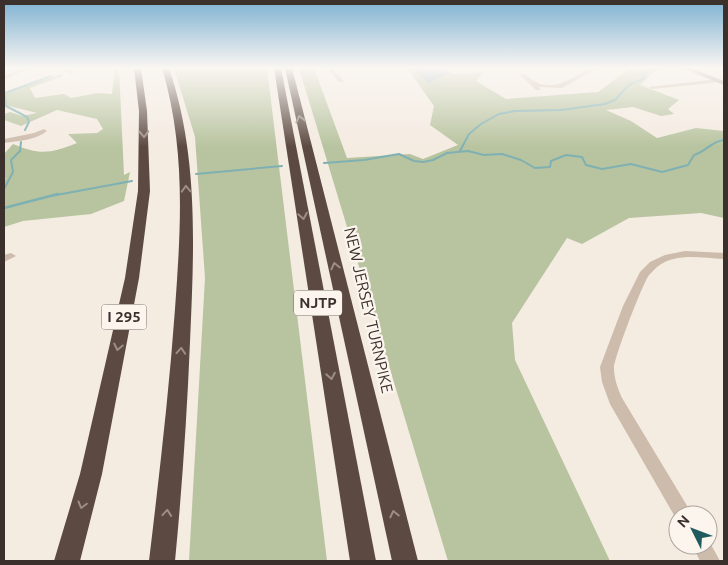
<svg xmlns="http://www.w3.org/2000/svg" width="728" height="565" font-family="Ubuntu,sans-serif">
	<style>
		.green { fill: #b8c4a0 }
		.water { fill: #7fb0b2 }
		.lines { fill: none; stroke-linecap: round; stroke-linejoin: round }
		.stream-far1 { stroke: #7fb0b2; stroke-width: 2 }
		.stream { stroke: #7fb0b2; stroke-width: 2.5 }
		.street { fill: #cdbbac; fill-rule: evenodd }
		.secondary { fill: #a18a7d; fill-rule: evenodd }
		.highway { fill: #5c4a42; fill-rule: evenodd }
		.oneway { stroke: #9c8e87 }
		.labels { text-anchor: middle; stroke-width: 4.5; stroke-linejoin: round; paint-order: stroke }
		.shield { fill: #fbf5ee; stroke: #756b66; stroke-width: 1 }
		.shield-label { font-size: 15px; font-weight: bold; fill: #3b302b }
		.street-label { font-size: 16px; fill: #3b302b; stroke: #fbf5ee }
	</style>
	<rect width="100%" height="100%" fill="#f4ebe1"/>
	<g class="green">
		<path d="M115 68H119L124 175 130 172 124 201 91 214 23 221 4 227V180L6 178H4V154L13 144C39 155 50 154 77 143L68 134 97 133 103 129 97 119 57 110 21 126 4 120V114L10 112 22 116 37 113 5 105 4 93 61 74 63 76 30 88 35 98 64 94 71 98 98 93 112 94Z"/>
		<path d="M174 68H267L327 561H189L205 278 195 137Z"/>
		<path d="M299 68H314L347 158 410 154 423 159 458 145 430 125 434 106 407 68C421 68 442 65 453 74L484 72 476 81 506 99 598 92 630 68H664L654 72 640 85 679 100 668 109 674 114 661 116 633 107 606 110 631 121 657 138 696 128 724 131V218L701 213 629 218 582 244 567 238 512 323 515 360 610 561H448Z"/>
	</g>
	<path class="water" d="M420 69 449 72V73L428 83 416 70Z"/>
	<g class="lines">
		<g class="stream-far1">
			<path d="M25 130 29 122 27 117 6 106 5 93 51 76"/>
			<path d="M460 151 469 134 481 124 499 114 515 111 561 110 605 104 615 100 629 85 644 78V74L653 68"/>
			<path d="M324 163 364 160 399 154 414 161 423 162 433 160 447 153 468 151 484 155 502 154 521 160 535 168 550 167 551 161 566 155 582 157 586 165 602 169 631 164 662 172 688 165 694 155C706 152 711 141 724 140"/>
			<path d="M196 174 282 166"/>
			<path d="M4 189 13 172 11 160 20 151 21 142"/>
			<path d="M51 196 132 181"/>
		</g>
		<path class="stream" d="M4 208 58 194"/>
		<g class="street">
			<path d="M23 68H30L4 80V76Z"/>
			<path d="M61 68H67L74 73 69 74Z"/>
			<path d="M327 68H332L343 80V82H339Z"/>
			<path d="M590 68H597L562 88 539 87 540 90H536L520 75 525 74C549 96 566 81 590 68Z"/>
			<path d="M719 79 721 82 652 89 649 87Z"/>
			<path d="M44 129 47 131C36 140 18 141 4 143V139L34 133Z"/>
			<path d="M685 251 724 253V259C702 258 676 252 657 267 655 269 651 273 649 275 642 285 614 358 614 368 614 379 618 389 622 398L689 509 692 515H678V522L610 404 602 382 600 367 623 306 640 272 650 262 665 255Z"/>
			<path d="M11 253 16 256 4 262V255Z"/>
			<path d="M708 539 720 561H700L692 545H708Z"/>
		</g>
		<path class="secondary" d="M682 68H691L724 81V85Z"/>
		<g class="highway">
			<path d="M134 68H141L147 111 150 191 139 278 102 474 80 561H54L80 474 125 278 138 191 139 111Z"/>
			<path d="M162 68H169C199 157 194 249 190 342 187 415 182 489 175 561H149C159 477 169 393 175 309 181 226 186 149 162 68Z"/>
			<path d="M274 68H281L376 561H350Z"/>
			<path d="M285 68H292L418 561H392Z"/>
		</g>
	</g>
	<defs><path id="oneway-chevron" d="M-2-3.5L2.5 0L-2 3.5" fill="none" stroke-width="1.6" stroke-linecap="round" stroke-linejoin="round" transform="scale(1.25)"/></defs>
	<g class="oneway">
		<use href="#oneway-chevron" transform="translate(300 119) rotate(-104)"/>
		<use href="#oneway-chevron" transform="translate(144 134) rotate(88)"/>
		<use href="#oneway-chevron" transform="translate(186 189) rotate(-92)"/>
		<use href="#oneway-chevron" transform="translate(303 216) rotate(80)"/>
		<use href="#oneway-chevron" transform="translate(335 266) rotate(-103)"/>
		<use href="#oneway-chevron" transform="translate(118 347) rotate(102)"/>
		<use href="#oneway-chevron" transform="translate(181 351) rotate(-86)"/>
		<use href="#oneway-chevron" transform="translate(331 376) rotate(80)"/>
		<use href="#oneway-chevron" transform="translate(82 505) rotate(105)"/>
		<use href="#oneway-chevron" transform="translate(167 513) rotate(-85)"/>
		<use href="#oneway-chevron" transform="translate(394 514) rotate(-103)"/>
	</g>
	<linearGradient id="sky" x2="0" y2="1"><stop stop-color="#7eb2d2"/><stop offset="0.46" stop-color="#faf6f2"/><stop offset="1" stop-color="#faf6f2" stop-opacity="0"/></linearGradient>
	<rect width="728" height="147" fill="url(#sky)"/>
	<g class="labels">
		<g class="shield">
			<rect x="294" y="290.5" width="48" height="25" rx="4"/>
			<rect x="101.5" y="304.5" width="45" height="25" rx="4"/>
		</g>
		<g class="shield-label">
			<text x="318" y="308">NJTP</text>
			<text x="124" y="322">I 295</text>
		</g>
		<g class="street-label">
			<text transform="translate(369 310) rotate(77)" y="6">NEW JERSEY TURNPIKE</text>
		</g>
	</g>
	<rect width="728" height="565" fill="none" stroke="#3b302b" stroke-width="10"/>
	<g transform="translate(693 530) rotate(312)"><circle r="24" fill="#fbf5ee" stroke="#aea6a0"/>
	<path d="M0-4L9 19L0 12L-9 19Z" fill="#1f5a5e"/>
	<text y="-8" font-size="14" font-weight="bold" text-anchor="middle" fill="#3b302b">N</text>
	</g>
</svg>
